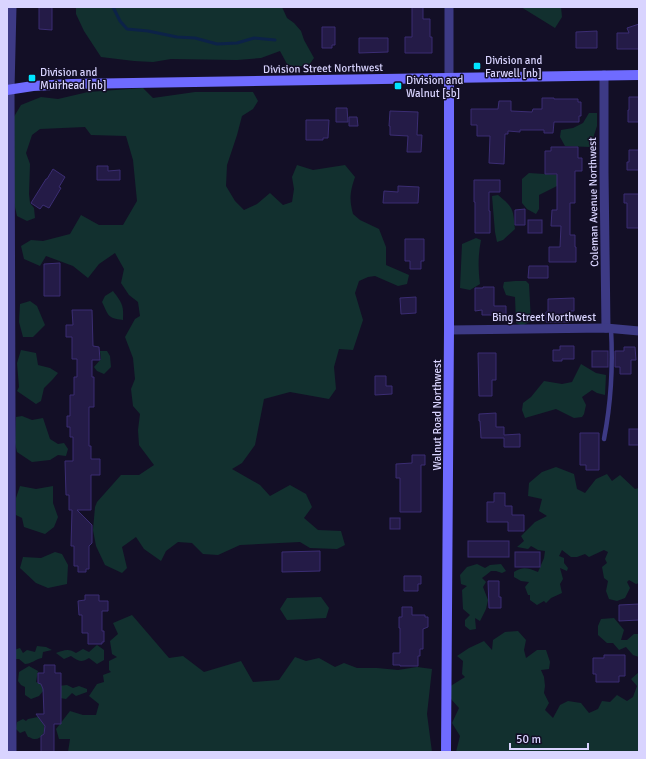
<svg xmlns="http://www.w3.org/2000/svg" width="646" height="759" font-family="Signika,sans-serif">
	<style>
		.green { fill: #12302f }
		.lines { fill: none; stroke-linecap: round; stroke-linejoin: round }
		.stream { stroke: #0c2248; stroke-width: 3 }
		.building { fill: #241b47; stroke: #3b2d73 }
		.lane { stroke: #3d3a85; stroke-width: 4.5 }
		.street { stroke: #3d3a85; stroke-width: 9 }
		.secondary { stroke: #6f6bff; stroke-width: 10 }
		.poi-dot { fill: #00e5ff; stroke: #130f26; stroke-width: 1.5 }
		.labels { text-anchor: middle; stroke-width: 3; stroke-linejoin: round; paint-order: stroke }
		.poi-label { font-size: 11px; fill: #d9d4ff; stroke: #130f26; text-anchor: start }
		.street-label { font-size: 11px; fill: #d9d4ff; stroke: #130f26 }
	</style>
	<rect width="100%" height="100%" fill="#130f26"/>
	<g class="green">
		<path d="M76 7H282L287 18 294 23 301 31 304 40 314 58 309 65 295 67 287 64 280 51 261 58 237 60 171 59 153 62 134 61 101 57 84 31 76 14Z"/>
		<path d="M521 7H561L562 17 555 28Z"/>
		<path d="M143 88 153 98 195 92H253L258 101 253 109 242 116 237 135 227 165 226 186 235 201 244 210 257 204 270 193 283 205 292 202 294 189 292 177 297 165 313 170 345 165 355 177C350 192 349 199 353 214L360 220 379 229 386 247V265L409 275 407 284 398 286 375 276 368 277 359 281 355 293 363 320 353 350 339 349 334 367 336 389 329 399 290 392 264 399 255 445 242 463 232 469 260 485 270 496 290 485 306 494 312 507 304 518 318 530 341 531 345 545 337 549 310 548 300 542 240 545 218 555 203 554 192 543 178 542 166 551 161 561 144 549 136 537 122 547 127 568 122 573 105 565 96 546 93 530 95 507 97 502 121 475H139L154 465 139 445 138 430 140 414 133 406 131 389 135 379 133 358 125 337 135 319 140 316 138 302 129 295 121 283 124 269 115 253 99 264 88 278 73 266 46 256 40 266 24 259 21 246 31 240 43 241 70 234 81 215 99 225H123L137 201 133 160 126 136 91 135 85 127 40 129 32 135 26 153 30 164 29 194 30 203 34 208 35 218 27 221 17 216 14 203 12 120 21 105 41 97 58 99 88 92Z"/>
		<path d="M589 113H597V126L590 147 565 146 560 137 561 130 573 128 583 123Z"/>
		<path d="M529 173 559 175 561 184 539 195V209L536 214 527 209 522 203V179Z"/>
		<path d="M498 195C514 208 513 209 515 229L503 240 497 242 495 232 492 196Z"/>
		<path d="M476 238 481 240C478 255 478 268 480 284L470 290 460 288 462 244Z"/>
		<path d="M515 281H526L529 284 531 321 522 326 516 323 515 297 506 295 503 287 504 282Z"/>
		<path d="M113 291C122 303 124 305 123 320 107 318 109 316 102 302L105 296Z"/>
		<path d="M30 301 37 306 45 325 33 337H23L19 322 20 304Z"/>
		<path d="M21 350 36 353 38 365 50 368 58 373 53 379 44 388 41 401 36 404 17 391 19 387 17 363Z"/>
		<path d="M100 351H107L110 356 111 367 104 374 97 371 94 367 101 359Z"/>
		<path d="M581 364 596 373 606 375 605 395 597 393 592 390 582 397 586 405 584 414 582 417 574 418 556 409 525 418 522 410 523 403 531 397 544 381 562 384 572 382Z"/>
		<path d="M22 416 32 420 43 418 50 439 58 444 64 443 68 449 66 456 58 455 50 460 32 462 17 452 15 443 16 417Z"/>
		<path d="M556 467 574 474 577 489 585 493 596 479 607 474 612 481 620 475 635 489 639 488V583L636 584 629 580 627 582 630 588 625 598 617 601 609 599 606 591 608 581 604 578 602 567 607 563 605 559 608 552 604 550 589 557 585 554 577 557H571L562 550 559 556 564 558V563L568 568 567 571 560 568 563 579 560 584 562 593 551 598 546 603 544 601 537 605 530 600V595H528L525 587 529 582 521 581 514 577V572C523 566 528 568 538 572L544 558 545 551 538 550 531 546 528 549 517 547 524 541 521 536 535 522 547 516 539 511 542 499 528 496 529 483 542 472Z"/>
		<path d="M20 486 36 489 53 486V503L58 517 54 527 45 534 24 527 22 518 16 515V498Z"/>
		<path d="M55 552 62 554 68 565 67 584 48 588 36 583 20 568 23 557 41 558Z"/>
		<path d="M477 564 485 568 490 565 501 564 506 571 502 573 496 571H491L486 575 482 578 486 582 483 587 488 600 486 609 480 621 475 618 476 629 470 630 465 626V620L470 615 463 609 462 590 467 586 461 584 460 575 467 567Z"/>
		<path d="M321 597 329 608 326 618 287 620 280 609 287 598Z"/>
		<path d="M132 615 169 658 183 656 204 672 241 661 253 682 279 680 295 657 306 661 319 658 335 667 344 663 357 668H377L398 670 417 667 432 669 427 714 432 752H68L70 739H59L56 729 70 711 83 715H96L99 704 89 696 97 684 104 682 103 675 111 672 109 670V661L117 657 112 654 110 641 118 634 113 623Z"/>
		<path d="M614 618 624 630 621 640H627L634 634H639V657L633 655 626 647 619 650 613 643H607L598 635V626L601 619Z"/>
		<path d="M518 631 526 640 524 650 526 658 537 650H546L550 662 549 669 541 670 544 677 545 686 544 693 549 703 545 710 553 718 560 705 568 701 581 703 589 713 598 709 602 701 610 702 617 695 627 701 633 697 637 686 631 679 639 672V752H456L460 736 452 723 459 708 451 699 449 687 465 677 462 674 463 661 457 656 469 648 484 641 492 650 493 640 505 632Z"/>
		<path d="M97 645 104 650V660L97 664 89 658C81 663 78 661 71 656L64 659 56 653C64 650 69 648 76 653L83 649 89 652Z"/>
		<path d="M37 646 46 647 52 650 43 652 42 658C36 659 31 664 25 664L19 659H14V650L20 648 23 653 27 650 35 652Z"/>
		<path d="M29 666 38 671 36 682 41 684 44 690 39 696 31 699 25 695V687L21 685 18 681 19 672Z"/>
		<path d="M67 685 73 688 79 686 87 689V692L76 696 72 693 66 699 60 698 58 686Z"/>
		<path d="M38 717C40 720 43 722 44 725 46 732 41 740 34 739 32 739 30 737 28 737L25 731 20 733 16 729 17 722 23 719 26 721 28 719Z"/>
	</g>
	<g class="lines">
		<path class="stream" d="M113 7 120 21 127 29 148 31 177 37 195 38 217 44 237 43 254 38 275 40"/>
	</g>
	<g class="building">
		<path d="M39 7H52V30L39 29Z"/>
		<path d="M412 7H423V19H430V37H432V53H405V37H412Z"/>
		<path d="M639 24V49H617V33H629L627 28Z"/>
		<path d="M322 27H335V45H332V48H322Z"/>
		<path d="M597 31V48H576V32Z"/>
		<path d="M359 38H388V52L359 53Z"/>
		<path d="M629 97H639V122H628V110H629Z"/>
		<path d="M542 98H554V99H578V102H581V116H579V122H554L553 133H544V130H520V132L508 131V134H505L504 164 489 163 490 136H477V125H471V109H498L499 101H511V111L532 112 533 109H542Z"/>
		<path d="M336 108H347L348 122H336Z"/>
		<path d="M390 111 418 112 417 135H422L421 152H407L408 136 390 135V126H389Z"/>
		<path d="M349 117H357L358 126H349Z"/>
		<path d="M306 120H329L328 138H323V140H306Z"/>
		<path d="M551 147H578V158H582V171H575V203H570V235H575V247H576V262H549V247H560L561 226H551L552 210H557V174H545V151H551Z"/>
		<path d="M629 150H639V170H627V162H629Z"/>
		<path d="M97 166H108V171L120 170V180H97Z"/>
		<path d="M53 169 65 177 59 187 61 188 49 208 43 205 40 209 31 203 46 179H47Z"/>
		<path d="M474 180H500V192H489V211H490V233H475V202H474Z"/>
		<path d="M398 186 419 187 418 203H383L384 191 398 192Z"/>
		<path d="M624 194H639V228H627V203H624Z"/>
		<path d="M525 209V225H515V210Z"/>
		<rect x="528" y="220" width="14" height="13"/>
		<path d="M405 239H424V261H421V269H410V261H405Z"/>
		<path d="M60 263V296H44V264Z"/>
		<path d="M529 266H548V278H528Z"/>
		<path d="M483 287H494V306H506V320H493V315H482V310L475 311V288H483Z"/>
		<path d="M416 297V313L401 314 400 298Z"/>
		<path d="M574 298V311H571V315H569V322H546V312H548V299Z"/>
		<path d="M72 310H92L93 346 99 347 100 360H92V377H94V407H89V446H91V459H100V475H91V510H77L92 525V543L89 546V569H86V572H78V566H74V546H71L72 510H69V495H66L65 461H73V437H70V427H67V416H70V395H74V377H77V359H72V337H66V325H73Z"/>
		<path d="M560 346H574V359H562V361H553V350H560Z"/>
		<path d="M624 347H635L636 360H631V374H620V367H615V351H624Z"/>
		<rect x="592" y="351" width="16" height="16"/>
		<path d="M478 353H496V380H492V396H479Z"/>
		<path d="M375 376H386V386H392V394L375 395Z"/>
		<path d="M496 413V427H504V435L520 434V447H504V438H481L480 421H479V414Z"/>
		<rect x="629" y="429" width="10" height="16"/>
		<path d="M580 433H599V470H586V465H580Z"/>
		<path d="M412 455H425V465H421V512H400V478H396V464L412 463Z"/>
		<path d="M494 493H505V506H512V515H524V531H508V522H487V502H494Z"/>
		<rect x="390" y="518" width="10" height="11"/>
		<rect x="468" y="541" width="41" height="16"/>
		<path d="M320 551V571L282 572V552Z"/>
		<rect x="515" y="552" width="25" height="15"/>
		<path d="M404 576H421V584H418V591H404Z"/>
		<path d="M488 581H499V597H501V608H489Z"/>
		<path d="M85 595H99V601H108V611H102V631H104V642H102V644H88V633H82V615H79L78 601 85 600Z"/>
		<path d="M639 604V620L619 621V605Z"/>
		<path d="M402 607H412V615H425V617H428V627L423 629V649H420V656H418V666H400V665H393V653H400V628H399V617H402Z"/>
		<path d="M604 655H625V676H619V682H596V674H593V658H604Z"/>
		<path d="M44 665H55V673H61V724H54V752H41V736L44 734 45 726 36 714H44L43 689 41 684 38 683V673H44Z"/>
	</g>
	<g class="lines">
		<path class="lane" d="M604 439C611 403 613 365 611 329"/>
		<g class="street">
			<path d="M604 75V172L606 328"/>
			<path d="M449 78V7"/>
			<path d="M449 330 606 328 639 331"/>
			<path d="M12 752 10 89 12 7"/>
		</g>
		<g class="secondary">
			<path d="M7 90 33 86 71 84 639 75"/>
			<path d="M446 752 449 330V78"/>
		</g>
	</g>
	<g class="poi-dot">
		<rect x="473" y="62" width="8" height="8" rx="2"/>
		<rect x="28" y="74" width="8" height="8" rx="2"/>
		<rect x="394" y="82" width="8" height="8" rx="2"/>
	</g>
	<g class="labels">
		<g class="poi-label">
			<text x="485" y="64">Division and<tspan x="485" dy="13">Farwell [nb]</tspan></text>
			<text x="40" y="76">Division and<tspan x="40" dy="13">Muirhead [nb]</tspan></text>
			<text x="406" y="84">Division and<tspan x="406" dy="13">Walnut [sb]</tspan></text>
		</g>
		<g class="street-label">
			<text transform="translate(323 68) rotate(-1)" y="4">Division Street Northwest</text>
			<text transform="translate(593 202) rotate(-91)" y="4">Coleman Avenue Northwest</text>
			<text x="544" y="321">Bing Street Northwest</text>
			<text transform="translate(437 415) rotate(-90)" y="4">Walnut Road Northwest</text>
		</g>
	</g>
	<rect width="646" height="759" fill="none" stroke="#d9d4ff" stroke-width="16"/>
	<path d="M510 743v6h78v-6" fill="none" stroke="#d9d4ff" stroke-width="2"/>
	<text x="516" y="743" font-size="12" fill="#d9d4ff" stroke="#130f26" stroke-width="3" paint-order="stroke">50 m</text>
</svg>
